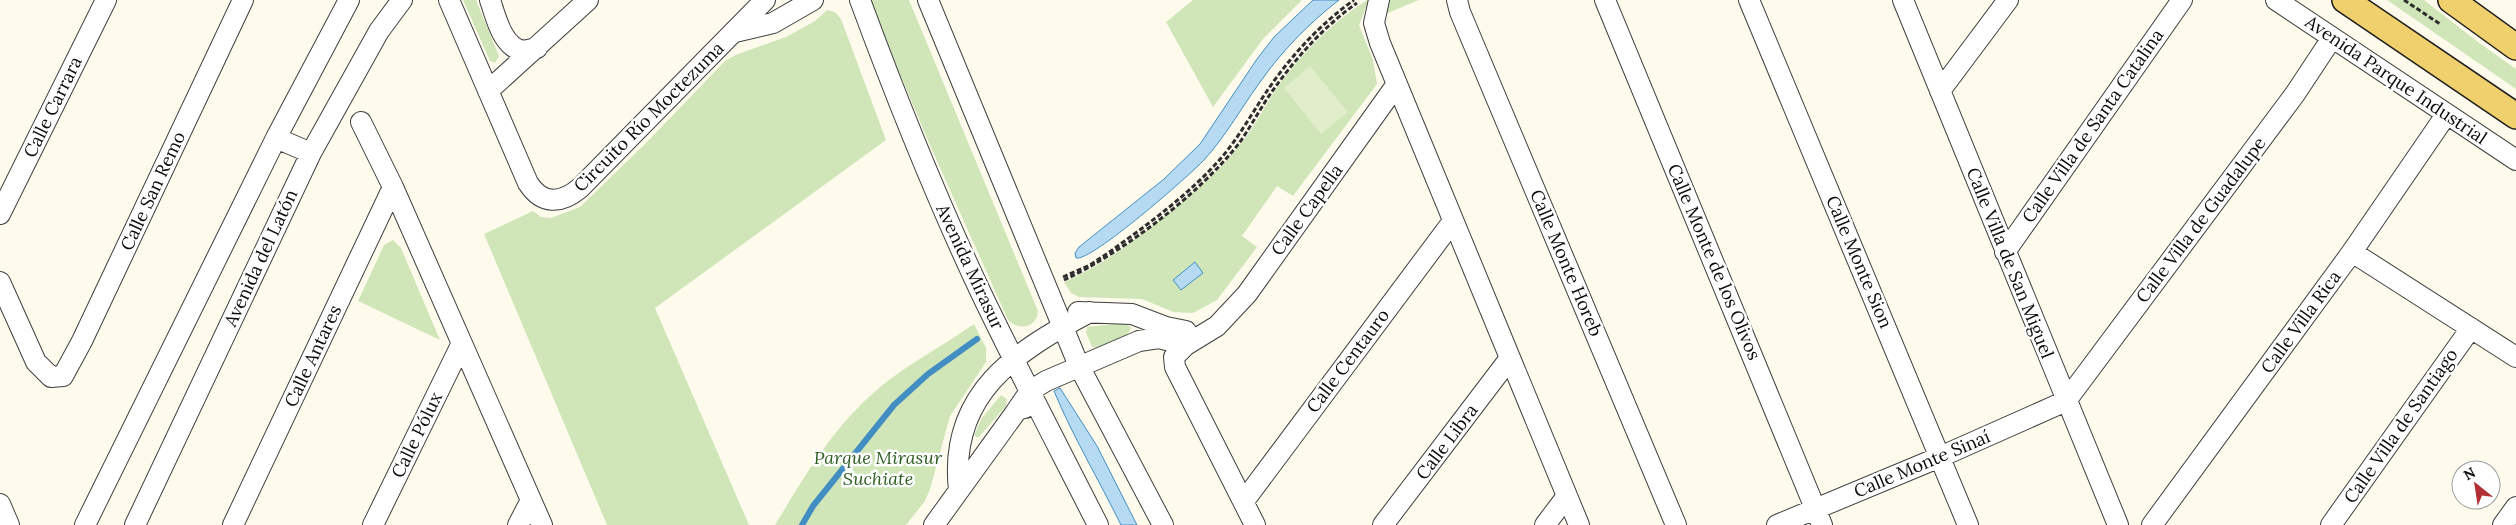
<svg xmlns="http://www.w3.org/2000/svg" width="2516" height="525" viewBox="0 0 2516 525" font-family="Lora,serif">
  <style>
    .green { fill: #d0e6b9 }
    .pitch { fill: #e1edcb }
    .water { fill: #b6daf1; stroke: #428ec3 }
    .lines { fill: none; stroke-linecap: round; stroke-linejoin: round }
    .stream { stroke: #428ec3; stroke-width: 6 }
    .minor-casing { stroke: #3f3f3f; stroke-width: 22 }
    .major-casing { stroke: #1d1d1d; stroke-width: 28 }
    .path { stroke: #2e2e2e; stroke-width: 3; stroke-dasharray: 5 2.5; stroke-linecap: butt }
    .minor { stroke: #fff; stroke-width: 20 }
    .major { stroke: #efd06c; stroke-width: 25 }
    .labels { text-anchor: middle; stroke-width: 5; stroke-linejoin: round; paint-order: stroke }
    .street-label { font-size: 18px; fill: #0c0c0c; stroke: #fff }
    .park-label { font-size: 18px; font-style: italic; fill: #2e5f22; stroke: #fff }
  </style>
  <rect width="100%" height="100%" fill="#fefbed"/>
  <path class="green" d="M463,0H476L499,56L495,63L490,61Z
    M869,0H909L1038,311C1037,328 1019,331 1008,320L929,143Z
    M1193,0H1302L1263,39L1213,107L1166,22Z
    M1367,0H1369L1359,25L1373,60L1377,84L1293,196L1277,186L1242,236L1257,247L1217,300L1193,313L1173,312L1142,299L1079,297L1071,293L1064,282C1101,266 1128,245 1160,220C1190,196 1219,173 1242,142C1255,126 1264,107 1275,91C1299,56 1331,23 1367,0Z
    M1388,0H1419L1383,15Z
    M2387,0H2424L2478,42L2516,69V89Z
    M827,10L835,12L841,19L886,140L655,308L749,525H607L484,234L533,211L541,217L551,218L580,207L646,143L726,60L738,54L786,37L815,21Z
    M393,240L401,248L440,340L358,301L384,245Z
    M1124,323L1131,327C1131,337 1102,350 1092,347L1086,333L1087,327Z
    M974,324L986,348V362L950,416L930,489L925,501L906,525H775C803,479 830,432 870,396C901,367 940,348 974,324Z
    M1001,395L1007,399L1006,406L978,438L974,435L982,418Z"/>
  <path class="pitch" d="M1310,66L1348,112L1321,134L1284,88Z"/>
  <path class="water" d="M1313,0H1339C1308,24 1280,53 1258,85C1240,110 1225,137 1204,160C1190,175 1091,262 1076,258L1075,253L1079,247L1164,179L1200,144L1257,59L1274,37Z
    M1195,262L1203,273L1181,290L1173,280Z
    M1060,388L1097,446L1137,525H1121C1099,480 1073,437 1054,391Z"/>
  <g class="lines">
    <path class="stream" d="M802,525L813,506L894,405L928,374L977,339"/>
    <defs>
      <path id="minor" d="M449,0L528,183C542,205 561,204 580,188L765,0
        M490,0C496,17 502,47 523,51L537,48
        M860,0C897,100 936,198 982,295C1019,372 1059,448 1098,525
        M928,0L1079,366L1163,525
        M1379,0L1374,23L1380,43L1579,525
        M1457,0L1460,12L1676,525
        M1605,0L1822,525
        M1749,0L1968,525
        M1903,0L2118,525
        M2276,0L2516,160
        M735,32L773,23L813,0
        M488,91L588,0
        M1940,91L2008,0
        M361,122L393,187L542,525
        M276,138L311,153
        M0,214L106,0
        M2005,252L2182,0
        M2352,252L2516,357
        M0,282L36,362L51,377L63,376L82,341L243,0
        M1078,312L1132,314L1166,327L1186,331
        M1015,413L1030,391L1046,381L1139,341L1159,338L1186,345
        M959,490C948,394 1016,351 1090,312
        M1244,501L1453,221
        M0,504L9,525
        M85,525L276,138L349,0
        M135,525L311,153L379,31L402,0
        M233,525L393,187
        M373,525L461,345
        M518,525L531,500
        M934,525L1015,413L1019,409L1025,408
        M1255,525L1175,367L1174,357L1186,345L1217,326L1247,294L1397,84
        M1383,525L1510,358
        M1545,525L1567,496
        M1777,525L1940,457L2066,401L2295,94L2332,38
        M2152,525L2352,252L2446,115
        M2331,525L2471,328
        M2503,525L2516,507"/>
      <path id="major" d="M2345,0L2516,116
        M2451,0L2516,47"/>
    </defs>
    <use href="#minor" class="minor-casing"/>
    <use href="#major" class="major-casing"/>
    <path class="path" d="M2404,0L2440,24
      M1063,277L1090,265L1108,253C1147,225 1190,194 1222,157C1239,137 1252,113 1267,91C1290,57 1320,24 1354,0
      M1064,280C1122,253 1201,193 1240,142C1251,126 1260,109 1271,93C1294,60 1324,26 1357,3"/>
    <use href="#minor" class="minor"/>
    <use href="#major" class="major"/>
  </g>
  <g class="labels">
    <g class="street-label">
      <text transform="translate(2396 80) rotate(34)" y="6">Avenida Parque Industrial</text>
      <text transform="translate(53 107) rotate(-64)" y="6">Calle Carrara</text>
      <text transform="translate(649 117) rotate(-45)" y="6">Circuito Río Moctezuma</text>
      <text transform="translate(2093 126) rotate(-55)" y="6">Calle Villa de Santa Catalina</text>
      <text transform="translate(153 191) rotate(-65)" y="6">Calle San Remo</text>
      <text transform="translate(1307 210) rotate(-54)" y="6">Calle Capella</text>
      <text transform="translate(2201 220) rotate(-53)" y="6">Calle Villa de Guadalupe</text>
      <text transform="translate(261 258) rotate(-65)" y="6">Avenida del Latón</text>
      <text transform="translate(1714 262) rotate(67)" y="6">Calle Monte de los Olivos</text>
      <text transform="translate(1859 262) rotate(67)" y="6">Calle Monte Sion</text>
      <text transform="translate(1566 263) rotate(67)" y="6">Calle Monte Horeb</text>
      <text transform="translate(2010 263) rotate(68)" y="6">Calle Villa de San Miguel</text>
      <text transform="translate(970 267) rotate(65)" y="6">Avenida Mirasur</text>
      <text transform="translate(2301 322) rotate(-54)" y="6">Calle Villa Rica</text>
      <text transform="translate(313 356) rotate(-65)" y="6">Calle Antares</text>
      <text transform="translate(1348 361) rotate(-53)" y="6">Calle Centauro</text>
      <text transform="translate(2401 426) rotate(-55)" y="6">Calle Villa de Santiago</text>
      <text transform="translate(417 435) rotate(-64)" y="6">Calle Pólux</text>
      <text transform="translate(1447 442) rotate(-53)" y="6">Calle Libra</text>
      <text transform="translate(1922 464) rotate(-23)" y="6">Calle Monte Sinaí</text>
    </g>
    <g class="park-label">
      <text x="878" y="464">Parque Mirasur<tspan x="878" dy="21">Suchiate</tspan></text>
    </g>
  </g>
  <g transform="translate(2476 485) rotate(330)"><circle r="24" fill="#ffffff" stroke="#9e9e9e"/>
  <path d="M0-4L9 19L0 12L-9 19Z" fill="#b22f34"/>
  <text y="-8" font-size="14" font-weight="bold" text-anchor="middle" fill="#0c0c0c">N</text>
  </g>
</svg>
